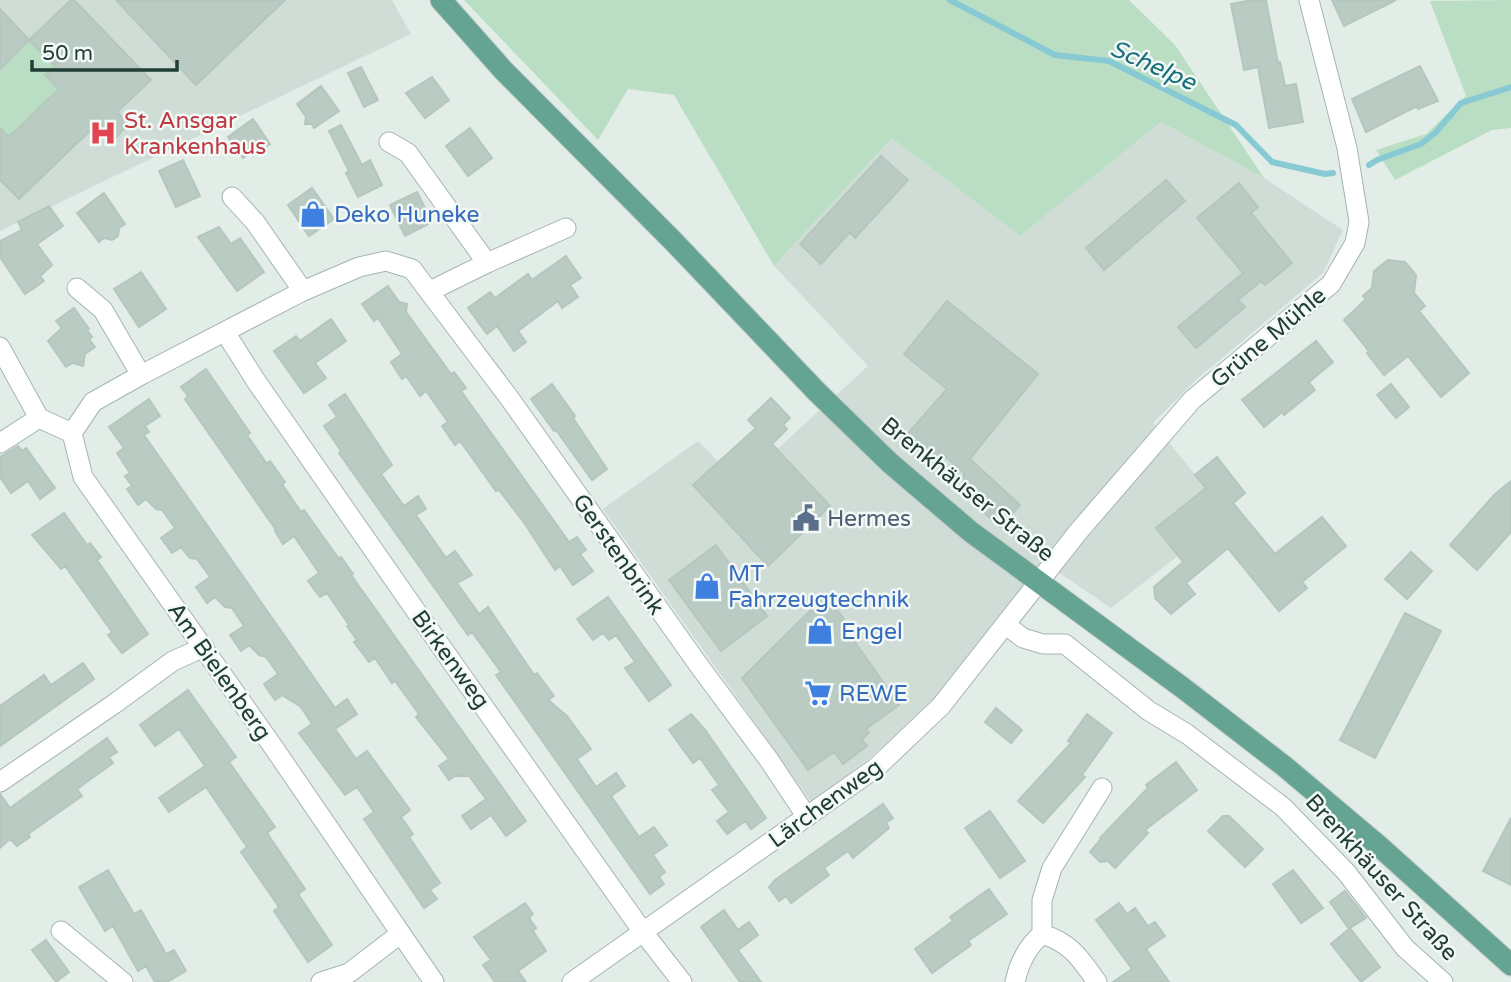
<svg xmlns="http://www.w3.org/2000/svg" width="1511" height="982" viewBox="0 0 1511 982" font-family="'Varela Round',sans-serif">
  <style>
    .built { fill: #d0ddd7 }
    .green { fill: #badec3 }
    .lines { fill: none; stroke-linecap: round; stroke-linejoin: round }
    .stream { stroke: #88cad3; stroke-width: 6 }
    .building { fill: #bacbc3; stroke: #b4c7be; stroke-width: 2 }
    .street-casing { stroke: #a4b5af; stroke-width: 21 }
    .primary-casing { stroke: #c1c9c7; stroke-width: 23 }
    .street { stroke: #fff; stroke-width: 19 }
    .primary { stroke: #65a492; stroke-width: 21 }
    .labels { text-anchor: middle; stroke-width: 5; stroke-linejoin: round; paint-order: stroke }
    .health-label { font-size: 23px; fill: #be3a42; stroke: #f3f9f6; text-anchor: start }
    .shop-label { font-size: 23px; fill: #366cbe; stroke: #f3f9f6; text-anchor: start }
    .street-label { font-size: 23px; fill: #213e36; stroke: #f3f9f6 }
    .service-label { font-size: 23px; fill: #4e5e75; stroke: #f3f9f6; text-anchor: start }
    .water-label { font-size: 24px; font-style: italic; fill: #196f7c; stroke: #f3f9f6 }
  </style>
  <rect width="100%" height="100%" fill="#e2ede8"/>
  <path class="built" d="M0,0H392L411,34L0,231Z
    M1161,122L1264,178L1343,230L1323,273L1196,380L1153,423L1229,516L1111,608L1046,564L938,697L870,758L811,802L603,509L698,441L740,483L868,366L774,266L892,138L1020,236Z"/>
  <path class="green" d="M464,0H1129L1175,45L1264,178L1161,122L1020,236L892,138L774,266L674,95L628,89L598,140Z
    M1511,0V128L1492,130L1395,180L1376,150L1426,134L1466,96L1430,1Z
    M29,40L55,67L46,75L59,89L9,137L0,128V69Z"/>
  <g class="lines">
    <path class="stream" d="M950,0L1055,55L1109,61L1236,125L1272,162L1325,174L1333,173
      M1369,165L1377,160L1421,144L1436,132L1461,103L1511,87"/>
  </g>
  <path class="building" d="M71,0H74L151,80L117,112L128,124L114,140L98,123L19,199L0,180V128L9,137L59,89L45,75L55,66L29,40Z
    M116,0H285L196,85Z
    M1252,0H1266L1278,63L1280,62L1285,86L1296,84L1303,122L1269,128L1258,67L1244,70L1231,4Z
    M1332,0H1396L1344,26Z
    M0,9L29,40L0,69Z
    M1420,66L1438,101L1418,109L1417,106L1366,132L1352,99Z
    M361,67L378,100L364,107L348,73Z
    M432,77L449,100L425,118L406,93Z
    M321,86L339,111L314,128L312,124H305L306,117L297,104Z
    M253,119L270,144L253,156L251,153L243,158L228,137Z
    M341,125L362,165L370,160L382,185L358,197L346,173L349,171L329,131Z
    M470,128L492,158L468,176L446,146Z
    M881,156L908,180L855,238L850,232L821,264L800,244Z
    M183,160L200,196L176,207L159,171Z
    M1166,180L1185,201L1104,270L1086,248Z
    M1239,183L1258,207L1251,213L1292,263L1265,285L1261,281L1238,300L1245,307L1196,348L1178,327L1243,273L1197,218Z
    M312,188L334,219L309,236L288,205Z
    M417,192L432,222L405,236L390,205Z
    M104,193L125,224L119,228L118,236L112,240L104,238L99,242L77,213Z
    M49,206L63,226L37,244L52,265L40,276L44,281L25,294L0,257V241L22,230L18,222Z
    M219,227L231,244L240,238L264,272L237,291L198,237Z
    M566,256L581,278L570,285L578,297L562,308L558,301L518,331L526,342L514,351L497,326L487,334L468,308L490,292L495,298L528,274L532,280Z
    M1388,260L1405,262L1416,275L1414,293L1425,306L1419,311L1469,373L1441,397L1408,356L1384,375L1367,353L1369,351L1344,320L1366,299L1363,296L1372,288L1374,271Z
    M141,272L166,309L139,327L114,289Z
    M388,286L399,302L407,304L406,312L451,374L454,372L466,388L461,391L569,542L577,537L586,550L580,554L593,571L573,585L560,566L555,570L525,524L499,490L496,491L460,441L455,445L442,426L448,422L426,391L420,396L406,376L402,379L391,362L402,354L378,318L374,321L362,304Z
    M947,301L1038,374L970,459L1020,505L1000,527L958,489L965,481L962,478L965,474L940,452L932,462L904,438L947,389L904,354Z
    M74,308L89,329L87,330L92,337L89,339L95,347L85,354L83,366L73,363L66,367L48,341L62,328L56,321Z
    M331,319L346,341L315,363L326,378L304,393L274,351L296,336L300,341Z
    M1316,341L1333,362L1309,382L1315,390L1284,415L1282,412L1264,427L1242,400Z
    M206,369L250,433L247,435L267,464L270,461L285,482L282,484L301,512L304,510L339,559L341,557L353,574L351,575L526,821L506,836L491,815L471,829L462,816L486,799L469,776H455L449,780L439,766L449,759L416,717L419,714L395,681L392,683L375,658L369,662L354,642L357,640L347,626L349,625L327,593L320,597L308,581L319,573L294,536L283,544L275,531L276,530L185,399L188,396L181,387Z
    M552,384L575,416L573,418L607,469L592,480L556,430L554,431L531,399Z
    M1391,384L1409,407L1396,418L1377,395Z
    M345,394L392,465L381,474L404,506L418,496L426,509L416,515L446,558L455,551L472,575L457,583L479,614L488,607L534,675L537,673L554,696L548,700L567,716L591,749L577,759L596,787L616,773L625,786L611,796L639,837L654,827L667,845L653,855L665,872L659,877L664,884L650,894L496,675L501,672L472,632L468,635L339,453L341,451L324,426L337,417L329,405Z
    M771,398L790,418L783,425L787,429L772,444L830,506L768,566L693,485L756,428L748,420Z
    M149,399L160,416L145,426L149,432L144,435L335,708L347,699L357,714L335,729L356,759L367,751L410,810L401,817L413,834L409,837L440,883L430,890L437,899L424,908L364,819L374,812L357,787L345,795L299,733L312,724L301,707L282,695L275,700L264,684L278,674L266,657L259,655L249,645L241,651L230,635L244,626L232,608L225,607L215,597L207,603L196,587L210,577L197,559L190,558L181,547L172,553L161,538L175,528L162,510L156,509L146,499L138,505L127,489L132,486L125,476L130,473L117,453L124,448L109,427Z
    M18,446L22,451L26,448L55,488L40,499L28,481L11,493L0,477V457Z
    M1217,457L1245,493L1233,503L1275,554L1322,517L1346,546L1302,582L1307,588L1279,611L1228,548L1186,583L1195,594L1171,614L1155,598L1154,587L1183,562L1156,528L1206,488L1195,475Z
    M1511,481V532L1477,570L1450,545L1494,495Z
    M64,513L87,545L90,543L101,557L97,560L148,634L122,653L108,635L112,632L65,566L61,569L32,535Z
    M716,545L767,616L721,651L669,580Z
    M1411,552L1432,571L1407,599L1385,579Z
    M608,597L671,685L649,701L625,668L635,662L616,635L609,640L603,633L593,640L577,619Z
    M824,597L832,608L835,607L844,619L841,621L857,645L899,705L866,729L869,733L862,739L867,746L843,764L834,752L808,770L742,678Z
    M1405,613L1441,631L1375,758L1340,740Z
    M83,663L94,679L0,746V706L44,675L51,685Z
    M188,690L236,757L229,762L275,827L267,833L305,889L298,894L332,945L308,962L274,911L279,907L241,852L247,847L206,787L169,812L159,798L205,766L179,729L155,746L140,725Z
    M996,708L1022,730L1011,743L985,722Z
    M691,714L706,731L766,818L751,829L745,821L727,834L717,821L729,812L712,790L719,785L700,758L693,763L669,730Z
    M1087,714L1112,733L1082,775L1085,777L1043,823L1018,801L1071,743L1068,741Z
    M107,738L117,752L109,757L113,763L77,789L82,796L28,834L30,837L17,846L10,839L0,848V794L10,808Z
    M1176,762L1197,790L1145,830L1148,833L1115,868L1108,861L1100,862L1090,852L1101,839L1100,838L1148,788L1146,785Z
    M883,804L893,818L886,823L889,828L853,858L848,851L824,868L829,875L791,903L786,896L779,901L769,887L775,880Z
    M990,811L1025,861L1000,878L965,828Z
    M1223,816H1229L1263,849L1245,867L1208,831Z
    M1511,818V885L1483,871Z
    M108,870L134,914L141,910L166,954L174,950L186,971L167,982H155L146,966L138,971L113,926L105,931L79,887Z
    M1293,870L1323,908L1301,923L1273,884Z
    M989,889L1007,914L968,941L971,945L932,973L915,949L953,921L950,917Z
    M1345,891L1366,918L1350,928L1380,967L1361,982L1331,944L1349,929L1330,902Z
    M525,903L533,914L529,918L536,928L533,931L546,951L518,971L526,982H495L483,965L491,960L474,937Z
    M1119,903L1127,914L1135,908L1148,926L1155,922L1165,936L1146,949L1169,982H1113L1132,969L1096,920Z
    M724,910L738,930L749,922L758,935L738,950L761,982H740L701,927Z
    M46,940L69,972L56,982L32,950Z"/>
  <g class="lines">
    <defs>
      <path id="street" d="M389,142L408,153L487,263
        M232,197L255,222L303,291
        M77,288L103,310L141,375
        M430,291L487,263L566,228
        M225,332L256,381L418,614L643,932L682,982
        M0,347L39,418
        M72,433L93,402L141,375L303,291L359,267L386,261L412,269L510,399L700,667L769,760L807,817
        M0,443L39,418L72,433L83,477L274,748L434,982
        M1006,625L1023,638L1043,644H1065L1149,711L1187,734L1283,807L1346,872L1405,948L1443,982
        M0,782L114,704L173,661L204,647
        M61,931L123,982
        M1042,934C1071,943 1080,958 1097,982
        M321,982L349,973L400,934
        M572,982L877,767L941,706L1078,532L1192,400L1331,284L1355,243L1359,222L1347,148L1309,0
        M1015,982C1019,963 1027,947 1042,934V900L1052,868L1102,788"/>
      <path id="primary" d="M441,0L503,70L674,242L817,392L890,463L971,532L1183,688L1284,766L1379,846L1511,965"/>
    </defs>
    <use href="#street" class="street-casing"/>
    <use href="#primary" class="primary-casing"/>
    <use href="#street" class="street"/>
    <use href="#primary" class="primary"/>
  </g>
  <defs>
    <symbol id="hospital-bare" viewBox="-9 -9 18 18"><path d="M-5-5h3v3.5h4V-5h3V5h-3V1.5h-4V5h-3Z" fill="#e0444e" stroke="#f3f9f6" stroke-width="2.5" paint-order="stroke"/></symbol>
    <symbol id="shop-bare" viewBox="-9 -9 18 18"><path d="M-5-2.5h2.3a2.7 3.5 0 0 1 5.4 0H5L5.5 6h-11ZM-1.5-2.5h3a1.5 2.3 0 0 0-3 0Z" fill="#3f7fe0" stroke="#f3f9f6" stroke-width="2.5" paint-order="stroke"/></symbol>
    <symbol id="civic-bare" viewBox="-9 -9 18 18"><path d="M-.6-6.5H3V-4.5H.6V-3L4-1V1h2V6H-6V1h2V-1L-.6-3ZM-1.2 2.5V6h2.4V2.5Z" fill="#5c6f8a" stroke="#f3f9f6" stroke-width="2.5" paint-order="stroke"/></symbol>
    <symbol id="supermarket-bare" viewBox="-9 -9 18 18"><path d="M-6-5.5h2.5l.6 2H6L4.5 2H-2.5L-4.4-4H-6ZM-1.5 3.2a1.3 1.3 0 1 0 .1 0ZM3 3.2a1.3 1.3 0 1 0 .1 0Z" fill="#3f7fe0" stroke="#f3f9f6" stroke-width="2.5" paint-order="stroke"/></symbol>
  </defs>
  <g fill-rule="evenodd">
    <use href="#hospital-bare" x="84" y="114" width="38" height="38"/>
    <use href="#shop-bare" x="294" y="195" width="38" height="38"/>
    <use href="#civic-bare" x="787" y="499" width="38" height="38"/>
    <use href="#shop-bare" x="688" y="567" width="38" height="38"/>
    <use href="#shop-bare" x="801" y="612" width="38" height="38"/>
    <use href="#supermarket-bare" x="799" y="674" width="38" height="38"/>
  </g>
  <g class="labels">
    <g class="health-label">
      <text x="124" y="128">St. Ansgar<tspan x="124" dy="26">Krankenhaus</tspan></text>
    </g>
    <g class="shop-label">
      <text x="334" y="222">Deko Huneke</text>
      <text x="728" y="581">MT<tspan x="728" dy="26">Fahrzeugtechnik</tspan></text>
      <text x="841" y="639">Engel</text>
      <text x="839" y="701">REWE</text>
    </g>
    <g class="street-label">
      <text transform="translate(1268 337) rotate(-40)" y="8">Grüne Mühle</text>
      <text transform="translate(968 489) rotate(39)" y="8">Brenkhäuser Straße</text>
      <text transform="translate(619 554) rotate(55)" y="8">Gerstenbrink</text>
      <text transform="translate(451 659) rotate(54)" y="8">Birkenweg</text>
      <text transform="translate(220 671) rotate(55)" y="8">Am Bielenberg</text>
      <text transform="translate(825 803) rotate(-36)" y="8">Lärchenweg</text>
      <text transform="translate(1382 877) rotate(48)" y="8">Brenkhäuser Straße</text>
    </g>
    <g class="service-label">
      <text x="827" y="526">Hermes</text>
    </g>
    <g class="water-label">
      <text transform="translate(1153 65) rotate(24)" y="8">Schelpe</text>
    </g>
  </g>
  <path d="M32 60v10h145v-10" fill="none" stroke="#213e36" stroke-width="3.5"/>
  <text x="42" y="60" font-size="21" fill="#213e36" stroke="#f3f9f6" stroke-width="5" paint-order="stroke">50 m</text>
</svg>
